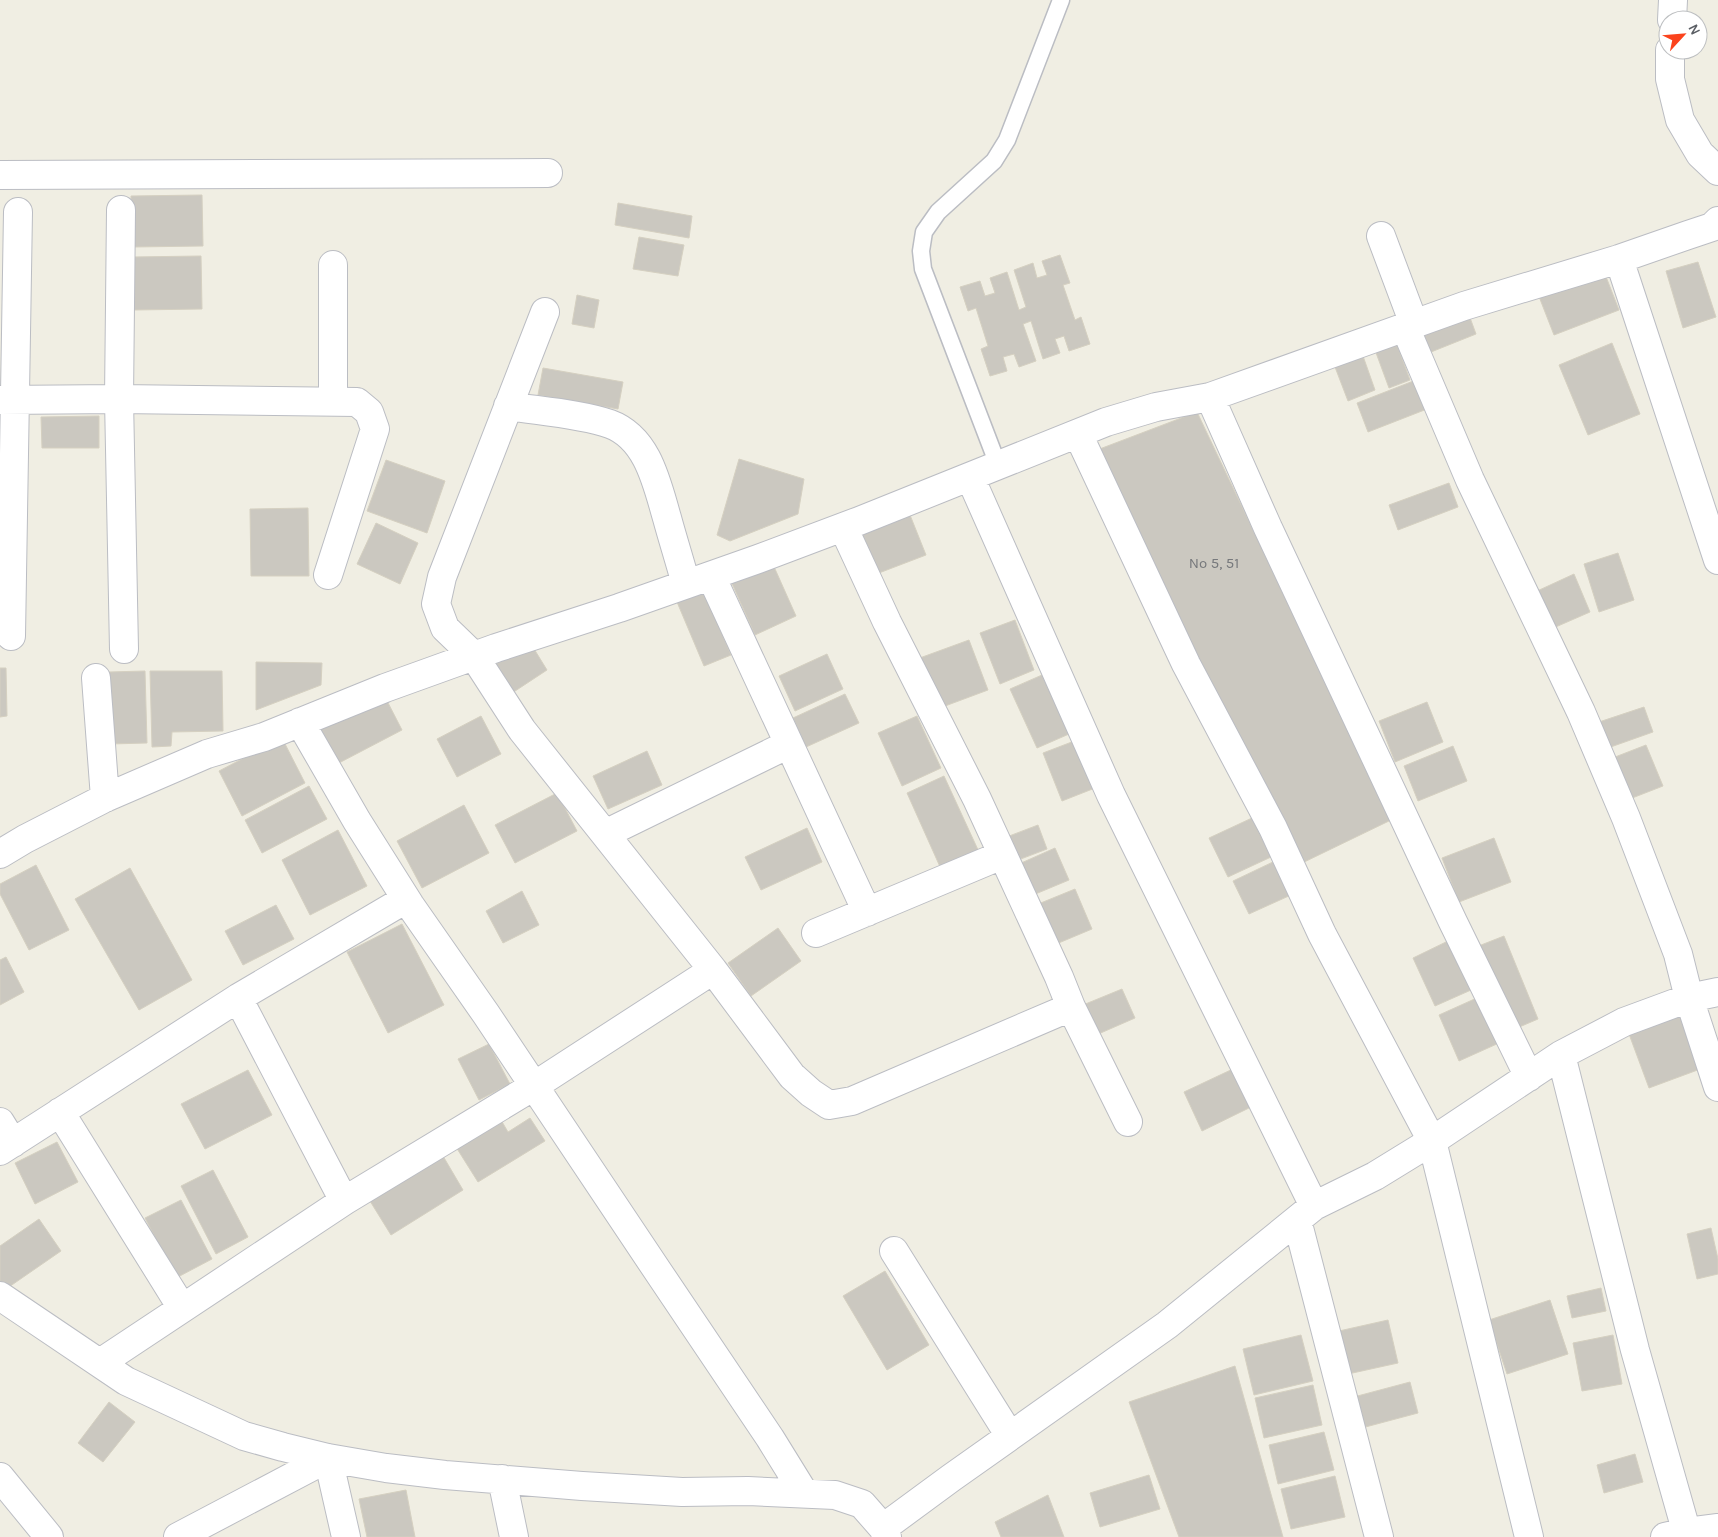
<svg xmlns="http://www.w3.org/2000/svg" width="1718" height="1537" viewBox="0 0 1718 1537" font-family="Karla,sans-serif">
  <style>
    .building { fill: #cbc8c0; stroke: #d5d0c1 }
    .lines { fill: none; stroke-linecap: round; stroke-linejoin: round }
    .lane-casing { stroke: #bbbdc3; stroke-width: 19 }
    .street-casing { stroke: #bbbdc3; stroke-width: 30 }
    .lane { stroke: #fff; stroke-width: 16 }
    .street { stroke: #fff; stroke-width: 28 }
    .labels { text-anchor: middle; stroke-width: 4; stroke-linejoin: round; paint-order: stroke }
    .number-label { font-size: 15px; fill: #77797c }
  </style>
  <rect width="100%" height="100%" fill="#f0eee3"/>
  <path class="building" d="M202,195L203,246L132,247L131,196Z
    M618,203L692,216L689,238L615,225Z
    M639,237L684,245L678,276L633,269Z
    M1060,255L1070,283L1063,285L1075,320L1081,317L1090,344L1069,351L1064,336L1055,339L1060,353L1043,359L1031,321L1023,324L1036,361L1019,367L1014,354L1003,357L1007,371L990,376L981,349L988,346L976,308L968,311L960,287L980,281L985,296L995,293L990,278L1007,272L1019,310L1026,307L1014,270L1033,263L1037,278L1047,275L1042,261Z
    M201,256L202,309L133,310L132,257Z
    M1698,262L1716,317L1683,328L1666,271Z
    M1603,269L1619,310L1554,335L1538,294Z
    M577,295L599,300L594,328L572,324Z
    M1469,315L1476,334L1426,354L1418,335Z
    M1396,342L1410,380L1389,388L1375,350Z
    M1612,343L1640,414L1588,435L1559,365Z
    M1363,356L1375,390L1348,401L1335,367Z
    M543,368L623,382L618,409L538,395Z
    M1416,380L1427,409L1368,432L1357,403Z
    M1197,412L1391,820L1298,865L1097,450Z
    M99,416V448H42L41,417Z
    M739,459L804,479L798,514L730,541L717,535Z
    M386,460L445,481L427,533L367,511Z
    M1449,483L1458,507L1398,530L1389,505Z
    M308,508L309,576H251L250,509Z
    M908,510L926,555L871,576L854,530Z
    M376,523L418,543L400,584L357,564Z
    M1618,553L1634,600L1599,612L1584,564Z
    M771,560L796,616L755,635L730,579Z
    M1574,574L1590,612L1551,629L1535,592Z
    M704,591L731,655L704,666L677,602Z
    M1015,620L1034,670L1000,684L980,633Z
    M969,640L988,690L937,709L917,659Z
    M531,644L547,670L506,697L484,661Z
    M827,654L843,689L795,711L779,676Z
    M256,662L322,663L321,685L256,710Z
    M0,668H6L7,716L0,717Z
    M145,671L147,743L110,744L109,672Z
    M150,671H222L223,731L172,732L171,746L152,747Z
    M1042,675L1069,734L1037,748L1010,689Z
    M845,694L859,723L806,747L793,718Z
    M384,695L402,730L337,764L319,729Z
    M1427,702L1443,742L1395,762L1379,721Z
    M1644,707L1653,732L1605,749L1596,723Z
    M481,716L501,754L457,777L437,739Z
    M917,716L941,768L902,786L878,733Z
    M282,738L305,783L242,816L219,771Z
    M1077,740L1095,788L1062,801L1043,753Z
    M1646,745L1663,786L1627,800L1610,759Z
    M1453,746L1467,781L1418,801L1404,766Z
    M647,751L662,785L608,809L593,776Z
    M944,776L979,852L941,869L907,793Z
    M309,786L327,819L262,853L245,820Z
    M557,793L577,831L515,863L495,825Z
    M464,805L489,853L422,888L397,841Z
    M1252,818L1271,857L1228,877L1209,838Z
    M1038,825L1047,849L1013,862L1004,838Z
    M807,828L822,862L761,890L745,857Z
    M338,830L367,886L310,915L282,860Z
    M1494,838L1511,882L1459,902L1442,858Z
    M1055,848L1069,880L1033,895L1019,864Z
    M1275,861L1291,895L1249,914L1233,881Z
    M36,865L69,930L29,950L0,894V884Z
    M130,868L192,980L139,1010L75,899Z
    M1075,889L1092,929L1049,947L1031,907Z
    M522,891L539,925L503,943L486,911Z
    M276,905L294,939L243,965L225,931Z
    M402,924L444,1005L388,1033L347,952Z
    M778,928L801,961L751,996L728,963Z
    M1504,936L1538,1019L1510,1031L1476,947Z
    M1448,941L1471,990L1435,1006L1413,958Z
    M6,957L24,992L0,1005V960Z
    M1122,989L1135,1018L1096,1035L1083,1005Z
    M1479,997L1499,1043L1459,1061L1439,1015Z
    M1684,1015L1703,1068L1649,1088L1629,1034Z
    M489,1044L510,1084L479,1100L458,1059Z
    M1235,1068L1253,1106L1202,1131L1184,1092Z
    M248,1070L272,1115L205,1149L181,1104Z
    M530,1118L545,1141L478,1182L456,1147L501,1120L508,1132Z
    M57,1142L78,1182L35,1204L15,1163Z
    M443,1156L463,1190L391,1235L370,1201Z
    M213,1170L248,1237L216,1254L181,1186Z
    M181,1200L212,1259L176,1278L145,1218Z
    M39,1219L61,1251L6,1289L0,1281V1246Z
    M1711,1228L1718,1259V1274L1697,1279L1687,1234Z
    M885,1271L929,1345L887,1370L843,1296Z
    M1601,1288L1606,1311L1572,1318L1567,1296Z
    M1550,1300L1568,1354L1507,1374L1489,1320Z
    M1388,1320L1398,1363L1348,1374L1339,1331Z
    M1301,1335L1313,1381L1254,1395L1243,1349Z
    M1613,1335L1622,1384L1582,1391L1573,1343Z
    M1235,1366L1283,1537H1179L1129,1402Z
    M1410,1382L1418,1413L1358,1429L1350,1398Z
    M1313,1385L1322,1425L1264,1438L1255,1398Z
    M109,1402L135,1422L103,1462L78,1443Z
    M1324,1432L1334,1470L1278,1484L1269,1445Z
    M1635,1454L1643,1482L1604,1493L1597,1465Z
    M1149,1475L1160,1509L1100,1527L1090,1493Z
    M1335,1476L1345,1517L1291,1529L1281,1489Z
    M406,1490L415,1537H367L359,1499Z
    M1048,1495L1064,1537H1001L995,1522Z"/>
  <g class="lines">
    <defs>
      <path id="lane" d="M998,465L923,269L921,251L924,232L938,212L994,161L1007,140L1061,0"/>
      <path id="street" d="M1672,20L1673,0
        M1670,50V79L1680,120L1700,154L1718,171
        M0,175L548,173
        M121,210L119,399L124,649
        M1381,236L1414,324
        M1619,259L1718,560
        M545,312L442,577L436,604L445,628L474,656L522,730L713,970L792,1076L811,1093L829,1105L852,1101L1071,1007
        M1405,327L1470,480L1581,712L1626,818L1678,954L1689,998L1718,1087
        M1210,397L1268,528L1453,922L1529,1077
        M0,400L119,399L357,402L369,412L375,429L328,575
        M333,401V265
        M508,406C539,411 581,414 610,424C648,438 657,484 667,518C673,540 680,562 686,584
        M1078,434L1186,664L1273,828L1322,934L1432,1141L1529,1537
        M970,477L1111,795L1314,1206
        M843,527L887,622L977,799L1059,977L1071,1007L1128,1122
        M711,576L867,912
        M11,636L18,212
        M96,678L105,798
        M300,722L357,821L410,905L486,1014L659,1273L770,1438L804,1493
        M605,834L789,744
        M0,854L25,839L105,798L207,754L264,737L385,688L496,648L619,608L758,559L859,521L1106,422L1156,407L1210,397L1464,306L1619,259L1688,235L1712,227L1718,221
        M816,933L1002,855
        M238,998L344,1201
        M1561,1055L1635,1350L1688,1537
        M60,1112L182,1308
        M0,1122L13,1143
        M0,1151L238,998L406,899
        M1297,1220L1379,1537
        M894,1251L1010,1436
        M0,1296L126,1381L244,1436L283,1447L328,1458L386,1468L445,1475L582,1486L682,1492L748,1491L835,1495L862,1504L883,1528L887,1537
        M100,1363L344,1201L534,1086L713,970
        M0,1477L49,1537
        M502,1479L514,1537
        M883,1528L951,1478L1167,1325L1314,1206L1375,1176L1432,1141L1561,1055L1624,1022L1689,998L1718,992
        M178,1537L328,1458L346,1537
        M1665,1537L1687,1532L1718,1528"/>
    </defs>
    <use href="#lane" class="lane-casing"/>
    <use href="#street" class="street-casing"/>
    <use href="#lane" class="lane"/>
    <use href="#street" class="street"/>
  </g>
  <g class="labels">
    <g class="number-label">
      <text x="1214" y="568">No 5, 51</text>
    </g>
  </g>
  <g transform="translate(1683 35) rotate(64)"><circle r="24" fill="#ffffff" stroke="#bdbfc1"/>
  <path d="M0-4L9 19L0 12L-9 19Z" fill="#fb431d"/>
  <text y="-8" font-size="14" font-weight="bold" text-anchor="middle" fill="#5b5f65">N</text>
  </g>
</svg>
